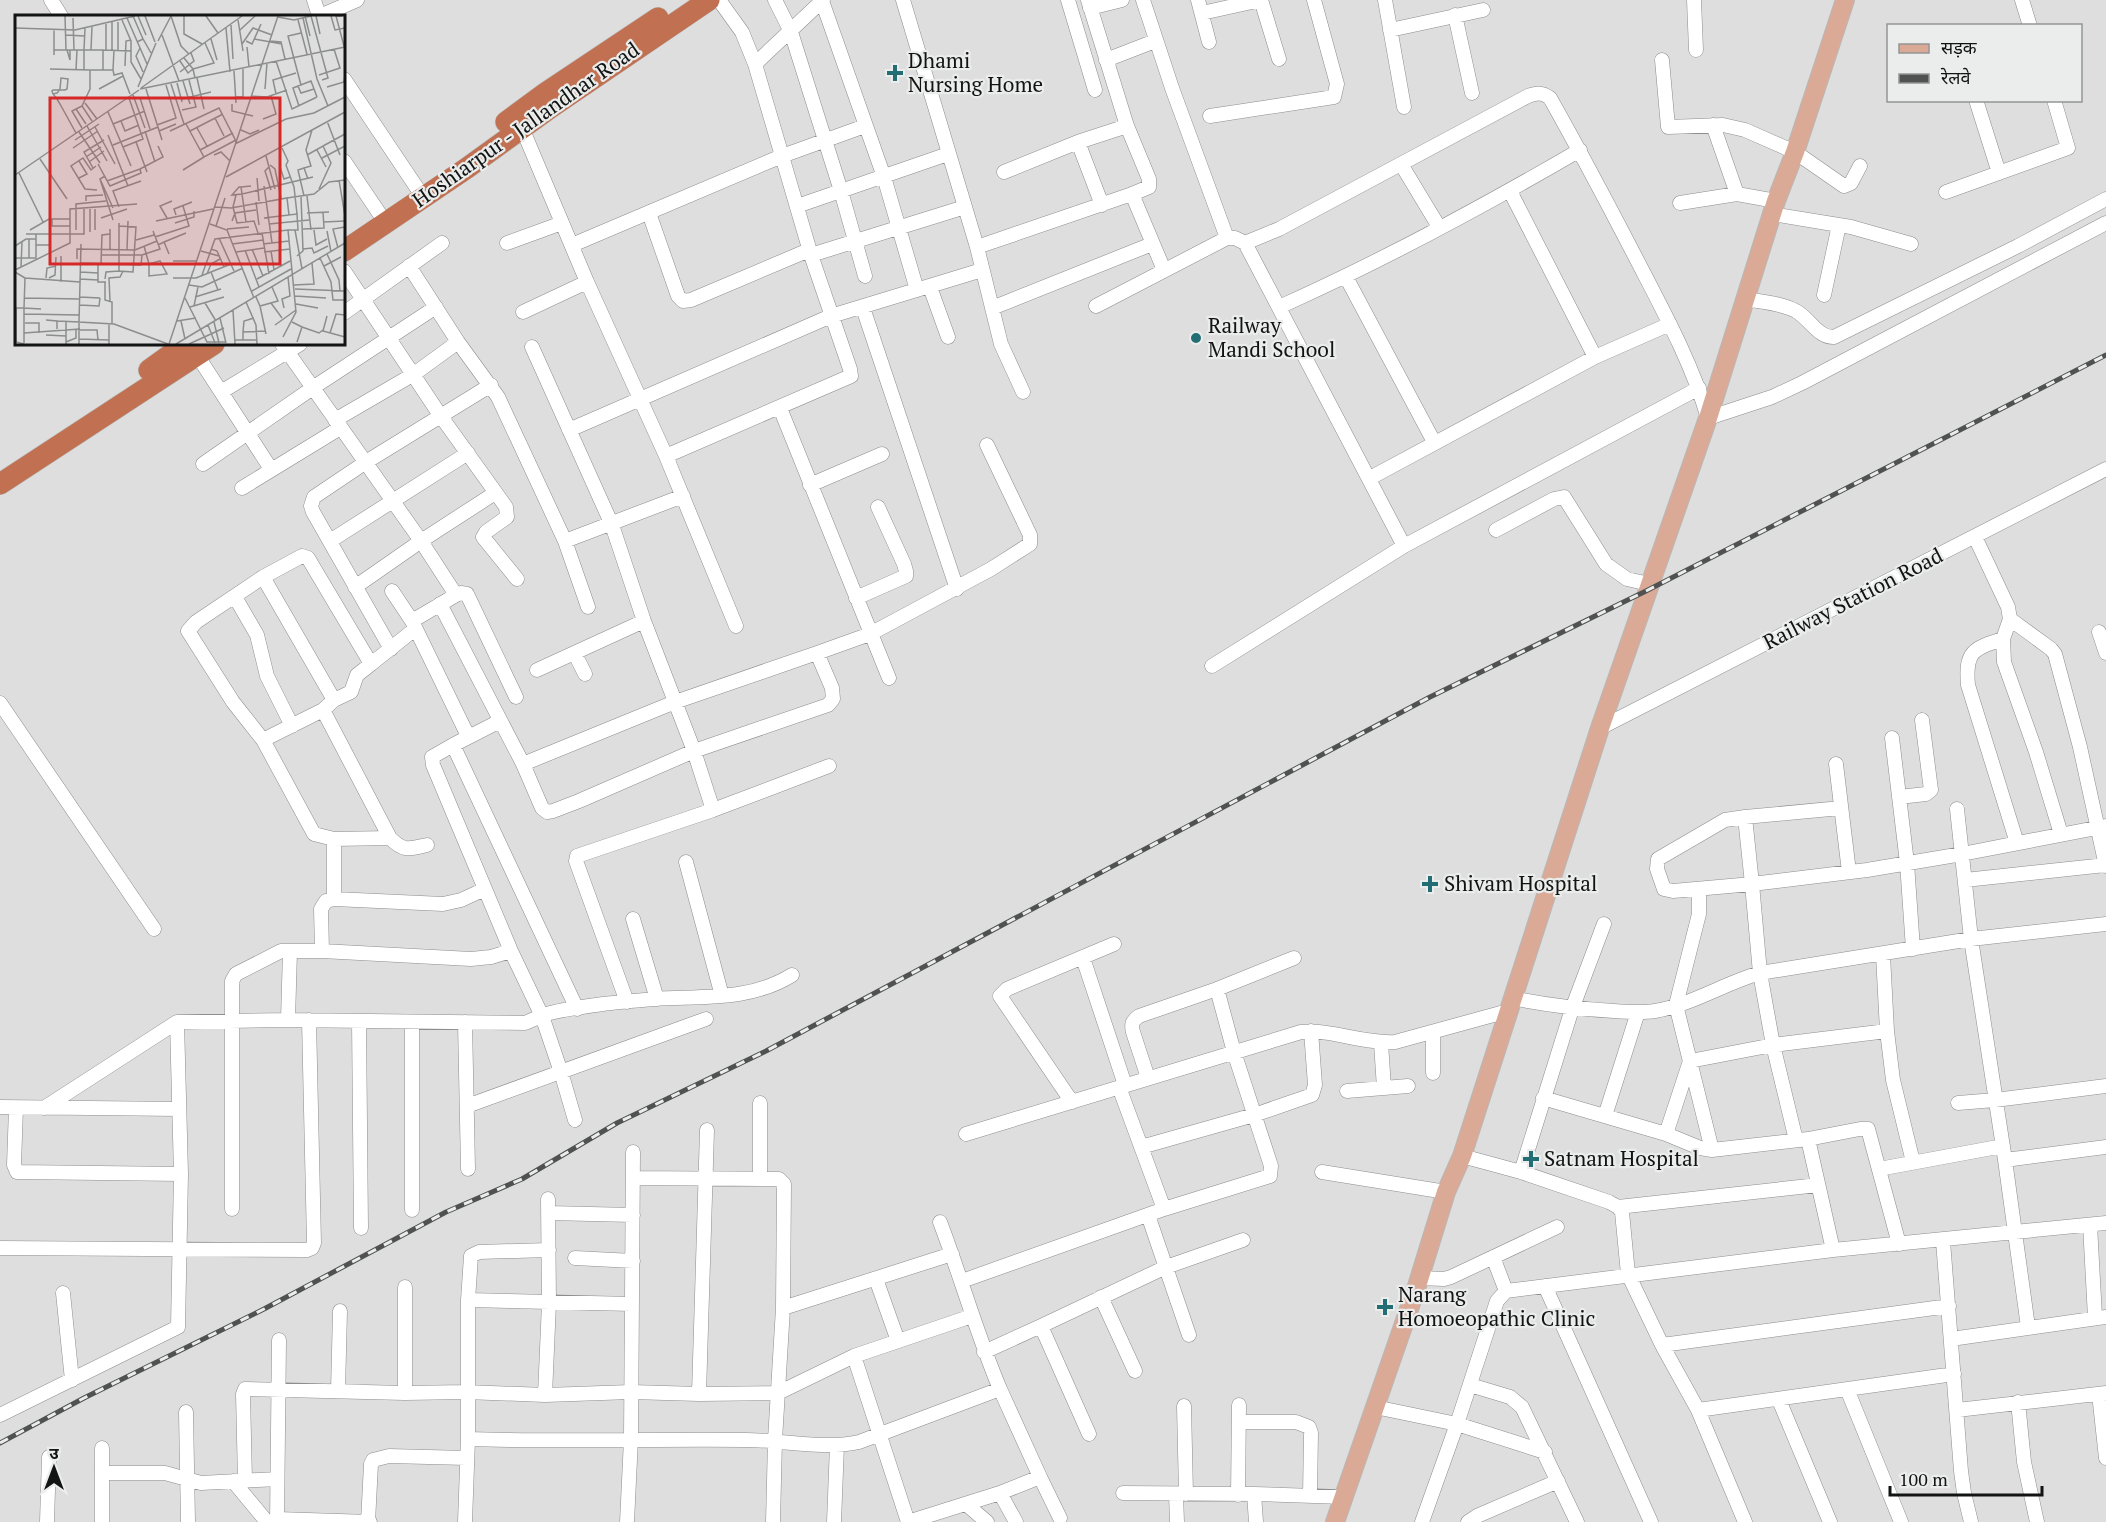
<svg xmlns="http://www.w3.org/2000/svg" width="2106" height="1522" viewBox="0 0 2106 1522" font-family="'PT Serif','Noto Sans Devanagari',serif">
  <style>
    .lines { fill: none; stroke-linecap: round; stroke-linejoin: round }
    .minor-casing { stroke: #8c8d8e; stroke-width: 15 }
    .major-casing { stroke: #b8b8b8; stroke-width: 20 }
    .highway-casing { stroke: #b8b8b8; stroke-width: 22 }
    .minor { stroke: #fff; stroke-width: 14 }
    .major { stroke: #daaa97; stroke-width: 18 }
    .highway { stroke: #c17151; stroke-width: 21 }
    .rail-casing { stroke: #505151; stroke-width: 5 }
    .rail { stroke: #ebecec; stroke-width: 3; stroke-dasharray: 9; stroke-linecap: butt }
    .poi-dot { fill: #236e74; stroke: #ebecec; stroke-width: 2 }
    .labels { text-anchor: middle; stroke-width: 4.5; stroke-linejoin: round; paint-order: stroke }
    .poi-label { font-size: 21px; fill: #121313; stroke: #ebecec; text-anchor: start }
    .street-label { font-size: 21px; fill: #121313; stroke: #ebecec }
    .inset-road { fill: none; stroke: #8c8d8d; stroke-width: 1.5 }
    .view { fill: #d62828; fill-opacity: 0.15; stroke: #d62828; stroke-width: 3 }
    .inset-edge { fill: none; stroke: #121313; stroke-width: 3 }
  </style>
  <rect width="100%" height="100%" fill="#dededf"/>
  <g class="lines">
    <defs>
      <path id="minor" d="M51,0L61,16
        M314,0L319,16
        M775,0L791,32L841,191L865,276
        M903,0L977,247L1001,344L1023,392
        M1068,0L1095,90
        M1143,0L1172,88L1227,238
        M1198,0L1209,42
        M1261,0L1279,59
        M1385,0L1404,107
        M1694,0L1696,50
        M2022,0L2030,26
        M822,1L884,177L917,290
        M1090,8L1122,0
        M1202,13L1261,0
        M1455,15L1472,93
        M320,16L357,0
        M1390,30L1483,10
        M1106,60L1155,41
        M1662,60L1668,127L1723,125L1745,130L1795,152L1844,186L1851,183L1860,166
        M755,64L823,0
        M344,79L423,197
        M1976,100L1999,173
        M1210,116L1334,97L1337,84L1314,0
        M1713,125L1737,194
        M522,128L587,282L666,456L736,626
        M1078,142L1102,205
        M344,161L379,213
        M1401,164L1439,227
        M1004,172L1078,142L1127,126
        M1510,191L1595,357
        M1946,192L2068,148L2054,100
        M1132,194L1164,270
        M1680,203L1737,194L1776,201
        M797,206L948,154
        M649,213L678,296L683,301L691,300L809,250
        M1772,214L1851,227L1911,244
        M507,243L562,223
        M1245,243L1404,546L1699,388
        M572,245L782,156L865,126
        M977,247L1132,194L1149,187V179L1127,126L1088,0
        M811,255L965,207
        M409,266L458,342L498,397L565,541L588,607
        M344,271L440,415L506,507L507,517L486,532L483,537L517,579
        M1346,277L1434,442
        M930,287L948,337
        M1824,295L1839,225
        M1745,299C1761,302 1782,303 1796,311C1809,318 1818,338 1834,337L2018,246L2106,199
        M1096,306L1227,238H1235L1245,243L1279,229L1528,96C1537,93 1542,92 1550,98C1581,153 1610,208 1639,264C1665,314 1692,364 1708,418L1772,397L1802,383L2106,223
        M1279,307C1382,261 1482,207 1580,150
        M863,308L957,589
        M992,308L1152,244
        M523,312L587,282
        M344,313L442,243
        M282,344L421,541L456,595
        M532,347L612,525L644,621L694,751L713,810
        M197,355L271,469
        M221,392L300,344
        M780,408L889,678
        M335,420L414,374L458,342
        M569,430L831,316L982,270
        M666,456L851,376L850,369L811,255L755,64L742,32L719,0
        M203,464L314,387L436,307
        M1370,478L1595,357L1670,324
        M810,485L882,454
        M242,488L340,428
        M1496,530L1554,499L1564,497L1606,564L1627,579L1649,584
        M1975,537L2008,607L2010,619L2003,639L2004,662L2036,752L2061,834
        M330,541L468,453
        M565,541L683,496
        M355,587L421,541L495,493
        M392,591L412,621L468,736
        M235,597L257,635L267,676L292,726
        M856,598L906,576V571L904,564L878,507
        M440,604L523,764L542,808L547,812L553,811L579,801L694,751L828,705L833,699L832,688L817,653L675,702L523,764
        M2010,619L2051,649L2055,654L2080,747L2106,866
        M412,621L456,595L461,593L467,594L516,697
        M415,629L371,664L308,558L302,556L263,577L196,622L188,631L233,702L263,740L314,834L334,839L390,838C404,852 409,849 427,845
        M2099,632L2106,653
        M2003,639C1973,648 1965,652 1968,685L2017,843
        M391,649L313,512L311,506L314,497L366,462L491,385
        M817,653L870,634L991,569L1030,544V535L987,445
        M575,654L585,674
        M1212,666L1404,546
        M537,670L644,621
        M334,700L351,692L357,675L371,664
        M0,703L154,929
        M323,710L390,838
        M500,721L453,745L577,1009
        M1600,728L2106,469
        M1892,738L1907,863L1913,949
        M263,740L323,710L334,700L263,577
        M453,745L432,757L433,765L511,951L542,1016L561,1072L575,1120
        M1836,764L1849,872
        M1899,797L1926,794L1931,790L1922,720
        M1957,809L1971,939L2005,1160L2028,1327
        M1745,817L1752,884L1673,891L1664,889L1657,869L1658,859L1725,820L1745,817L1841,808
        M334,839V899
        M686,862L722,996
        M1965,880L2106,865
        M1699,889V914L1676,1005L1712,1150L1808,1139L1860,1129H1868L1899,1244
        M633,919L657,999
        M322,951L321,909L326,901L334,899L443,904L461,900L485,889
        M1883,955L1887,1031L1893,1080L1913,1162
        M1083,958L1125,1085
        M1512,998C1546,1005 1579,1009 1614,1011C1627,1012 1642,1013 1655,1011C1691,1005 1725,983 1760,973L1971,939L2106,924
        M627,1002L576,861L577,856L713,810L829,766
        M288,1020L290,951
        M359,1021L361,1228
        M465,1022L468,1169
        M412,1023V1210
        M1381,1043L1384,1088
        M1433,1073V1032
        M1148,1078L1133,1032C1131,1024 1132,1021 1139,1016L1217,989L1294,958
        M1119,1087L1164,1209
        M1347,1091L1408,1086
        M1543,1098L1666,1134L1700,1148L1712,1150
        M1072,1102L1000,996L1007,989L1114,944
        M1958,1103L1995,1100L2106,1086
        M467,1106L706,1019
        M0,1107L179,1109
        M16,1108L14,1165L17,1172L181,1174
        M44,1108L177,1022
        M1605,1116L1638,1012
        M966,1134L1301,1032C1332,1029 1363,1044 1395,1042L1508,1011
        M1666,1134L1690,1061L1773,1045L1887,1031
        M1808,1139L1833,1250
        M1796,1140L1773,1045L1760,973L1752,884L1867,870L1962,854L2106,826
        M1141,1147L1254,1115L1312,1095L1315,1085L1311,1031
        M1462,1156L1521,1172L1609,1202L1618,1207L1622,1212L1628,1274L1662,1345L1698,1410L1745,1522
        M2005,1160L2106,1147
        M1879,1169L2003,1146
        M1322,1172L1446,1192
        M1521,1172L1572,1009L1604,924
        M633,1178L779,1179L784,1184L783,1308L775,1440L773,1522
        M760,1179V1103
        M1618,1207L1818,1185
        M232,1209V981L236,974L281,951H322L471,959L491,957L511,951
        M548,1213L633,1215
        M1148,1215L1189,1335
        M2090,1225L2095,1317
        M1943,1241L1961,1471L1964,1493L1971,1522
        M0,1248L307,1250L312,1248L314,1243L309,1020
        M1493,1257L1506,1291
        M575,1258L633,1261
        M1419,1278L1444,1279L1451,1277L1557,1227
        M876,1279L898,1341
        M962,1281L1164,1209L1270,1176L1271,1166L1234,1052L1217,989
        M1545,1286L1651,1522
        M405,1287V1393
        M63,1293L72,1380
        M1101,1297L1135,1371
        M468,1300L632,1304
        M783,1308L952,1254
        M1041,1326L1166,1267L1243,1240
        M1951,1339L2106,1317
        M1662,1345L1949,1306
        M984,1352L1041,1326L1089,1434
        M854,1356L908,1522L1000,1493L1016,1522
        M1470,1385L1510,1397L1522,1407L1577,1522
        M1000,1389L1040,1477L1000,1493
        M1847,1389L1901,1522
        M338,1391L340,1311
        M699,1394L707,1130
        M2099,1394L2106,1458
        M545,1395L549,1303L548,1199
        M1779,1400L1830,1522
        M2018,1402L2024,1462L2037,1522
        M1184,1406L1186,1494
        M1375,1407L1457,1424L1545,1452
        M1698,1410L1954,1374
        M1957,1410L2106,1393
        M186,1412L188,1522
        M0,1415L178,1327L181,1174L177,1022L288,1020L525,1023C533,1020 541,1015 550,1013C584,1005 620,1002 655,999C703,996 750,1001 792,975
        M1239,1422H1296L1309,1427L1311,1433L1310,1496
        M468,1439C560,1442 653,1439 746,1440C783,1440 822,1450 859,1442L1000,1389C977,1335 961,1277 940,1222
        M102,1473H165L201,1483L277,1479
        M1040,1477L1060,1518
        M233,1481L267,1522
        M245,1481L243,1394L245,1389L405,1393L466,1392L545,1395L631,1392L699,1394L778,1393L854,1356L972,1316
        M1123,1493L1254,1494L1344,1497
        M1176,1494L1177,1522
        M1254,1494L1256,1522
        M1238,1495L1239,1405
        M966,1504L987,1522
        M277,1519L370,1522
        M47,1522L49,1457
        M102,1522V1448
        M277,1522L279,1340
        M368,1522L371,1464L373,1460L389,1456L467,1458
        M465,1522L468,1439V1300L471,1256L479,1252L549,1250
        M627,1522L631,1439L633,1152
        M834,1522L837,1445
        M1422,1522L1457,1424L1497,1301L1506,1291L1833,1250L2106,1223
        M1468,1522L1477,1516L1558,1481"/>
      <path id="major" d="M1335,1522L1417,1286L1446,1192L1462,1156L1600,728L1708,418L1776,201L1795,152L1845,0"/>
      <path id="highway" d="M506,122L544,94L658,18
        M344,251L467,168L550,108L709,0
        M149,370L185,344
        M0,484L214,344"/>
    </defs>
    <use href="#minor" class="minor-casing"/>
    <use href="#major" class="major-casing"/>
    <use href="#highway" class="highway-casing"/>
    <use href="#minor" class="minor"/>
    <use href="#major" class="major"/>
    <use href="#highway" class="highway"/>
    <defs>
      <path id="rail" d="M0,1443L84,1398L264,1309L446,1212L522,1179L617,1123L766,1051L1430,697L1646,591L2106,355"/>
    </defs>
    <use href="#rail" class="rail-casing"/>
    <use href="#rail" class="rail"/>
  </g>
  <g class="poi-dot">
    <path d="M892 64h6v6h6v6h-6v6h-6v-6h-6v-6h6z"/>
    <circle cx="1196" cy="338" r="6"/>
    <path d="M1427 875h6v6h6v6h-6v6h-6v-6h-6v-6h6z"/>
    <path d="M1528 1150h6v6h6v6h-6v6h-6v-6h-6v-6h6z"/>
    <path d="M1382 1298h6v6h6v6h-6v6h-6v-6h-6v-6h6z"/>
  </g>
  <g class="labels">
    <g class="poi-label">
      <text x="908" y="68">Dhami<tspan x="908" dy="24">Nursing Home</tspan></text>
      <text x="1208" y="333">Railway<tspan x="1208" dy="24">Mandi School</tspan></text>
      <text x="1444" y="891">Shivam Hospital</text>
      <text x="1544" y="1166">Satnam Hospital</text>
      <text x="1398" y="1302">Narang<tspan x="1398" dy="24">Homoeopathic Clinic</tspan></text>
    </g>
    <g class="street-label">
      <text transform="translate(526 125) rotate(-35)" y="7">Hoshiarpur - Jallandhar Road</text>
      <text transform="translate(1853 599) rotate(-27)" y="7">Railway Station Road</text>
    </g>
  </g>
  <g transform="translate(15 15)">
    <rect width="330" height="330" fill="#dededf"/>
    <path class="inset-road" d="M50,1L51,35M118,1L128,24M123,1L131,20M130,1L140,27M156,1L166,31L174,39M169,1V19L187,29M191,1L203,18M290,1L295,21M296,1L313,63L307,65M301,1L305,19M316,1L320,15L330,13M327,1H321L329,31M263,2L279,5L296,1M58,3L59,35M112,3L132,49M288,3L302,64L313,91M107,5L116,26V36M223,5L228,36M283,5L292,39M97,7V35M103,7V36M216,10L218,44M0,13L60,15L120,1M70,13L69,35H88V55H98L99,60L107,58L115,79M211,13L215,57M39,14V40M225,15L240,1M51,20L69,21M147,20L164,66M196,24L202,45M239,24L267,29M143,26L156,1M231,26L237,29L246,9M255,26L266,27L270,44M122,27L128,24L136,38M227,29L238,13L257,20M232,32L234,52M125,33L121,41L128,57M39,35H69M52,35L55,45V35M69,35V55M76,35L77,11M88,35L116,36V47L126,64M91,35V9M165,46L173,58L178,54L169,43M261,46L277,94L302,82M110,51L111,26L116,25M35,54L75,55M61,55L62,35M98,55L99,35M219,56L221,88M165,57L179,46L176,38M304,60L325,53L319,34M180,63L178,54L199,48L190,28M182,63L189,94M168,66L175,89M162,68L167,87M156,69L169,109M286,70L273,21L286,18M283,71L286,78L299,74M123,72L141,28M312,72L329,67L330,60M126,73L227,1M84,74L108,61M125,74L330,32M131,74L147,125M250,74L252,48M38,79L42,78L43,77L44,75L45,74L46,63L53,64L52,74L50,75H38L37,76L38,79L42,84L45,89L61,118M261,79L258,65L281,58M118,80L130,113M237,81L252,82L272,75M220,82H228V54M125,83L135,114M167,84L196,77M70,88L82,104M217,89V96L238,101M284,91L278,73L296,66L302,82M61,94L71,109M167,95L181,92L174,65M93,97L116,151M200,103L209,121M248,104L261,99L256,81M77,106L67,91L75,74V55H88M106,106L110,116L124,110M312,106L325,140M98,109L130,96M171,109L189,142L221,125M142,110L161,103L151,70M72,111L92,146M80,112L100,149M67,113L57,96L67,91M182,113L192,131M226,115L235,119L244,115M130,116L140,147M144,116L161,109M155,116L204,93L222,128L271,104L299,98L330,82M175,116L208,99M64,117L85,148M93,120L113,171M60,125L84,109M121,127L132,157M98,130L143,112M308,131L330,119M108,132L128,124L114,83M58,133L83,116M267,133L273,146L271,150L279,172L282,199M185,135L218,118M302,135L311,152M199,140L206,137L215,146M292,140L308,131L316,148L304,174M251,141L260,174M71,142L86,132M307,143L330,131M25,144L52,184M74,147L89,136M83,149L95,171L126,158L125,154L92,166M255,150L260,154L266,183M81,151L76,155L68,143L56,151L70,174L82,175M254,152L250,156L256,175M265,152L269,164L275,162M78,153L69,137L89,125M289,153L296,151L291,135L297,115M125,154L148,142L143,131M168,155L189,142M4,158L28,207M0,160L124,75M90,161L85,164L98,193M211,162L330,97M64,163L72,159L64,146M242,163L244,186M85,164L98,205M324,165L330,201M249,171L257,228M226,172L227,179L217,180L224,172H226L236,171M221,180L218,192L222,208L239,206L243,218M289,181L283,155L289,153L293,164M292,181L296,215M272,183L299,179L314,167L330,165M71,186V181L88,180M241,187L244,210M104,192L98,176L126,166M200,192L216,193L272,183L274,200L282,199L283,215H273L281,297L268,322M75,194V217M80,194V215M292,198L314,197M161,200L159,194L177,187M86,203L112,194M152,203L145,191L157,186M249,203L274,200M37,204V211H55M141,206L198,194M217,206L220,198L241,195M231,207L227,179L298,162M309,207L330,206M104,208V256L118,257L121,212L104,211M160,208L179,202V196M195,209L212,215L239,283M254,209L294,205M201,211L210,183M212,214L234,212M288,214L309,213L308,197M15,215L34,204H55M61,215V189L91,186M280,215L287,254M299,215L301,230L312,224M312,216L316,237M247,218L254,259M11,219H69V194M140,222L174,211L168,191M204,223L219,256M121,225L139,220M149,227L171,218M66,229L64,307L99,309L153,329M217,229L248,225M248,229L274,226M21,230H35V237M143,230L149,227L154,239M0,231L11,224H21M129,231L134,249L145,246L152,259L134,261V249M323,233L318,214L330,212M196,234L202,236L209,252M237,234L248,261M288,234L297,233L299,238L313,231M95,235V214M112,235L113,206M230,235L244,272M186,236L204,241M256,236L259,255M221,237L249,233M249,237L275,234M312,239L324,265L325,276M86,240H127L145,234L138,216M282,241L288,236L286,181M0,243H20M14,243V224M305,243L316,267L318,285H330M21,244V219M62,244V234L120,235L142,226M158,246H181M66,248L126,250L127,240M83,249V267H91M86,249L87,220L95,219M309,251L326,242M6,252L7,227M0,255L55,228V194L122,189M0,257L10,263L9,293H0M65,257L83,258M196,257L203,275M192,259L196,249L205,244M187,260L200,224L273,215M10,263L65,267M31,263L32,253L41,251M34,263L40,260L41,242M158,263H181L216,249M65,264L83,265M90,264L91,257L104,256M242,264L275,246M46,267V241M90,267V285L97,287V308M174,270L187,272L228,253M279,270L299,269L297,248M280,274L330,276M237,276L276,254M280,281L311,283M65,282L85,283M180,282L206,274M241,282L245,291L263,286L257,272M10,283L65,284M170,283L192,327H211M95,286L94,263L105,262L108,256M231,287L241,310L242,329M190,288L201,306M256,288L267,303M281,289L303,293M64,290L84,291L85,283M179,291L183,272M245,291L251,319M175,292L209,282M1,293V327L9,329M269,293L267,284L275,281L273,262M218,295L220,329M9,299L64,300M312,301L308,316L330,322M205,303L211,328M31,305L42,306V314M42,306L64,307V324M162,306L181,303M166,306L170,324M199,307L204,328M277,307L287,312L282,327M10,308H24V318M193,310L200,328M260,310L281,295M287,312L304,318L308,315M65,315H82L83,325M228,317L229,306L239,303M9,318L65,314M315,318L321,299L330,300M31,320L51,321M220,325H242M228,325V317L251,316M51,327L61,323V314M9,328V293L26,294M51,329V306M64,329V324L94,325M94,329V308M154,329L263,1M161,329L330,228M174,329L209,313"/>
    <path class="view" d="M35,83H265V249H35Z"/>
    <rect width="330" height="330" class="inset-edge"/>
  </g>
  <rect x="1887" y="24" width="195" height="78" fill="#ebecec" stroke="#949595" stroke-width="1.5"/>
  <rect x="1899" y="44" width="30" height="9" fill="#daaa97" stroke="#949595" stroke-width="1.5"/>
  <text x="1941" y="54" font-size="18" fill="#121313">सड़क</text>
  <rect x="1899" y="74" width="30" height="9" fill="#505151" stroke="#949595" stroke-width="1.5"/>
  <text x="1941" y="84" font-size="18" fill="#121313">रेलवे</text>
  <g transform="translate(54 1468)" stroke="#ebecec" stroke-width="4.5" paint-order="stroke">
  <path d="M0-4.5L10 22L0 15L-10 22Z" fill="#121313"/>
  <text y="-9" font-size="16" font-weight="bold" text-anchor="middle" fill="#121313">उ</text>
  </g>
  <path d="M1890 1486v9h152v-9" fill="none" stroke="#121313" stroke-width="3"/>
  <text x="1899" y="1486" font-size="18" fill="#121313" stroke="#ebecec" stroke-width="4.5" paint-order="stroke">100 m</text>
</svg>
